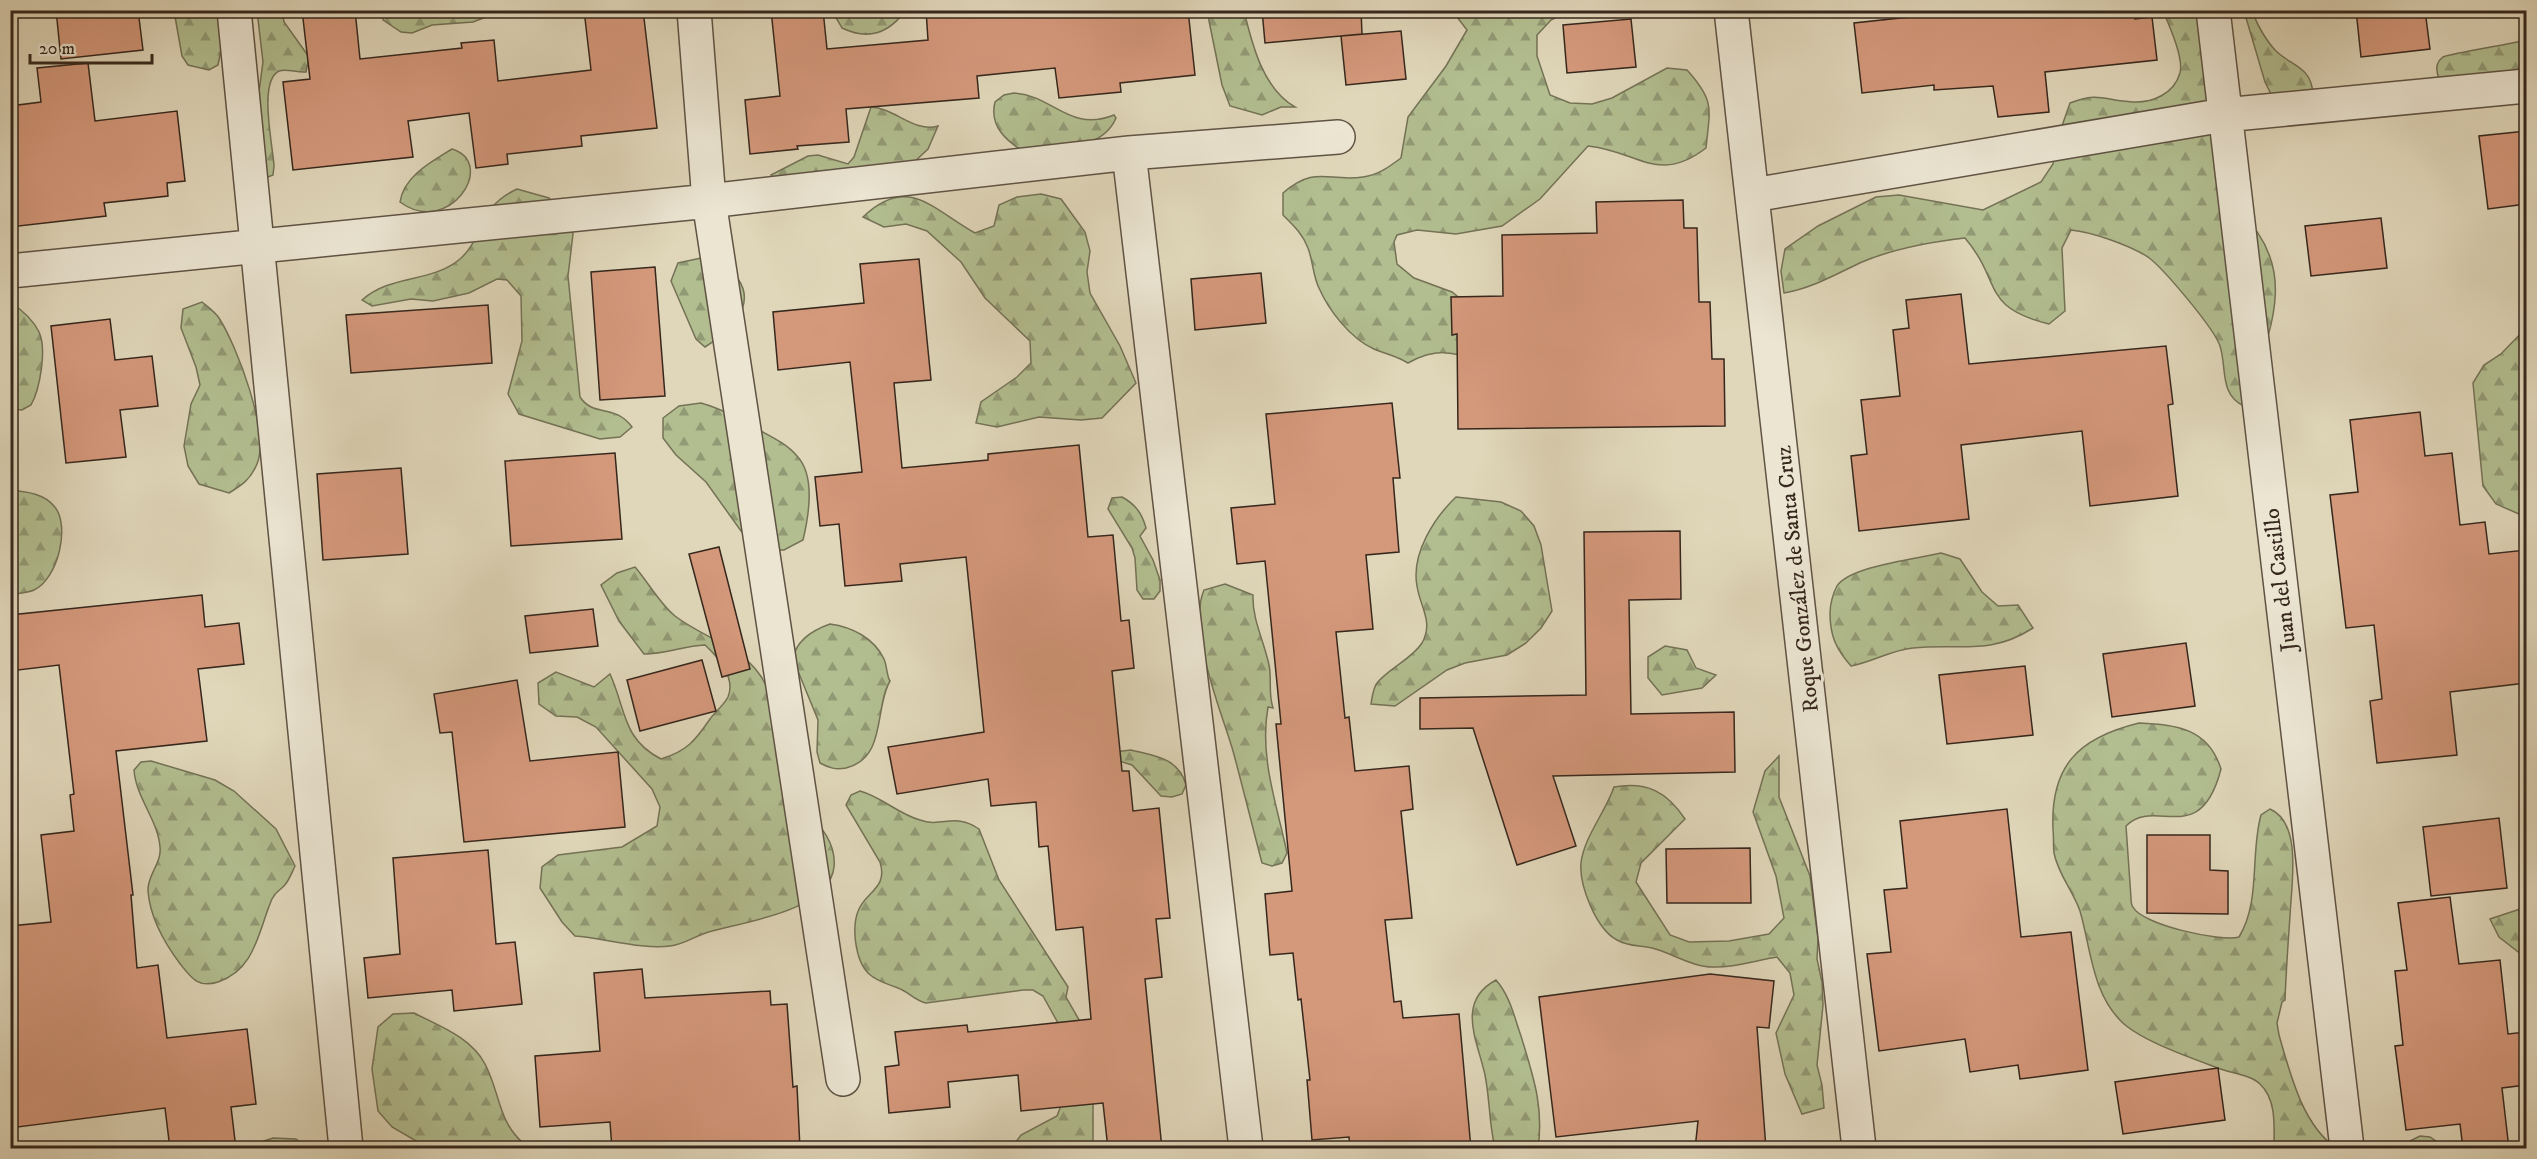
<svg xmlns="http://www.w3.org/2000/svg" width="2537" height="1159" viewBox="0 0 2537 1159" font-family="'IM FELL DW Pica',serif">
  <style>
    .forest { fill: url(#forest-firs); stroke: #747256; stroke-width: 1.5 }
    .building { fill: #d4987b; stroke: #36271d; stroke-width: 1.5 }
    .lines { fill: none; stroke-linecap: round; stroke-linejoin: round }
    .street-casing { stroke: #605344; stroke-width: 36 }
    .street { stroke: #ebe5d2; stroke-width: 33 }
    .labels { text-anchor: middle; stroke-width: 6; stroke-linejoin: round; paint-order: stroke }
    .street-label { font-size: 22px; fill: #36271d; stroke: #ebe5d2 }
  </style>
  <defs>
    <pattern id="forest-firs" width="22" height="20" patternUnits="userSpaceOnUse" patternTransform="scale(1.5)"><rect width="22" height="20" fill="#b2be90"/><path d="M5 1l3.5 6h-7zM16 11l3.5 6h-7z" fill="#929a75"/></pattern>
  </defs>
  <rect width="100%" height="100%" fill="#e0d7ba"/>
  <filter id="stains"><feTurbulence type="fractalNoise" baseFrequency=".00333" numOctaves="4"/><feColorMatrix values="0 0 0 0 .2 0 0 0 0 .09 0 0 0 0 .02 0 0 0 .5 -.17"/></filter>
  <radialGradient id="worn" r=".72"><stop offset=".6" stop-color="#630" stop-opacity="0"/><stop offset="1" stop-color="#630" stop-opacity=".3"/></radialGradient>
  <path class="forest" d="M174,11H217L222,45L218,65L209,70L188,65L182,56Z
    M257,11H282L284,22L309,57L306,72C297,73 287,68 279,71C258,81 273,146 274,166L273,175L263,179L257,106L263,62Z
    M385,11V10L502,11L473,22L432,25L412,33L401,32L383,20Z
    M832,11H905C889,33 869,41 842,28Z
    M1207,11H1244C1252,44 1263,89 1295,107H1281L1262,115L1230,106L1222,85Z
    M1444,11H1568L1551,20L1537,35V56L1550,95L1570,103L1592,104L1612,98L1667,68L1687,70C1715,101 1710,108 1706,148C1658,185 1638,151 1588,146L1540,199L1502,226L1456,234L1417,230L1397,235L1394,242L1397,264L1414,278L1452,292L1468,305L1486,362C1454,353 1439,346 1408,363C1397,356 1386,354 1374,349C1351,339 1329,311 1319,288C1313,276 1313,261 1308,248C1303,234 1293,225 1283,215V193C1316,165 1327,182 1363,177C1378,175 1389,167 1401,158L1408,117L1446,66L1467,30L1454,13Z
    M2163,11H2211L2239,211C2303,271 2268,336 2244,406C2219,395 2227,367 2220,346C2214,328 2163,268 2148,257C2129,245 2092,232 2071,230L2062,248L2065,311L2049,324C1980,307 2003,283 1965,238C1930,242 1895,248 1862,262C1836,274 1813,288 1784,293L1781,271L1785,249L1818,226L1876,197L1899,195L1983,210L2041,182L2053,164L2056,143L2070,103C2100,91 2104,101 2133,102C2152,103 2174,94 2180,73C2184,58 2169,25 2163,11Z
    M2244,11H2253C2255,22 2267,42 2276,51C2293,67 2312,67 2313,95L2280,112L2265,82Z
    M2522,41H2526V94L2439,79C2436,70 2435,63 2443,57C2448,54 2510,44 2522,41Z
    M1014,93C1053,95 1069,133 1114,115L1116,118C1103,150 1055,150 1026,153C1006,141 989,126 995,102L1004,95Z
    M871,107C895,108 914,133 938,126L928,149L913,163L779,183L771,175L808,156L818,155L848,164L854,157Z
    M452,149C498,163 449,238 400,202C404,176 431,162 452,149Z
    M517,189L549,198L563,214L573,234L568,276L580,397C594,418 614,403 632,427L620,437L600,439L519,414L508,394L522,341L521,296L507,280L497,279L469,293L433,301L411,299L372,306L362,300C391,274 432,283 460,259C485,237 475,209 517,189Z
    M1041,194L1061,199L1085,232L1090,251L1087,272L1090,293L1120,346L1136,383L1102,418L1081,420L1039,417L997,427L976,423L981,402L1017,377L1031,363L1030,341L985,298L961,262L927,231L906,224L884,227L863,217C908,174 932,209 975,233L994,226L999,205L1017,197Z
    M701,258C713,263 731,269 738,279C758,307 726,334 705,347L696,339L671,281L678,263Z
    M10,302C22,310 33,319 39,332C47,349 40,389 31,405L22,410L11,409Z
    M202,302C208,307 215,312 219,318C237,346 270,433 257,464C251,479 242,485 229,493L199,484L188,466L184,446L191,404L200,385L196,367L181,328L183,309Z
    M2526,328V517L2496,504L2483,486L2473,383L2484,365L2501,354Z
    M701,403C722,409 740,419 759,430C772,437 787,444 797,456C816,476 809,515 803,540L784,550H764L741,531L706,482L676,455L663,438V418L679,406Z
    M11,490C26,492 43,493 54,506C71,525 58,579 34,590C27,593 18,593 11,595Z
    M1122,497C1135,504 1142,513 1146,528L1140,536L1153,560L1160,580V591L1154,599H1143L1137,590L1135,558L1132,548L1108,509L1112,498Z
    M1456,497L1501,502L1521,511L1534,526L1541,545L1552,611L1541,628L1526,643L1507,655L1465,663L1447,670L1395,706L1371,704C1372,698 1373,688 1377,683C1389,668 1412,659 1422,643C1434,622 1420,607 1417,586C1411,554 1434,518 1456,497Z
    M1941,553L1960,559L1982,592L1998,606L2018,605L2033,628C1989,656 1961,643 1913,648C1891,650 1873,662 1851,666C1836,649 1830,636 1830,613C1830,605 1833,593 1837,586C1850,566 1917,559 1941,553Z
    M635,567C648,582 660,604 675,616C702,637 740,646 760,675C786,713 768,738 781,775C793,807 838,828 834,867C830,910 745,922 712,931C698,934 684,945 670,946C644,950 603,938 575,936L562,922L540,888L542,867L558,855L622,847L657,826L660,807L652,789L596,727L577,717L556,716L539,704L538,683L556,672L594,687L610,674C626,709 622,739 661,759C687,751 695,741 710,719C715,712 724,705 728,697C736,678 718,657 705,645C683,646 666,654 644,654L619,621L601,585L617,573Z
    M1225,584L1253,595C1252,619 1264,641 1269,665C1272,679 1268,693 1273,708L1268,707C1259,757 1277,805 1287,853L1282,863L1272,866L1262,863C1252,825 1243,788 1233,751C1221,710 1187,630 1204,590Z
    M830,624C852,627 874,638 884,659C887,666 887,677 890,681C874,708 887,758 846,768C836,770 829,768 820,763L817,752L818,720L793,659C796,640 813,630 830,624Z
    M1665,646L1687,650L1696,668L1716,675L1702,688L1662,695L1648,678V657Z
    M2139,723C2177,725 2208,728 2221,769C2200,850 2155,796 2126,826L2131,898C2131,901 2131,905 2133,907C2142,925 2221,942 2239,937C2261,901 2250,854 2261,815L2270,809C2303,823 2291,887 2290,916C2288,944 2286,972 2285,1000L2282,1002L2277,1023L2279,1035C2290,1073 2302,1124 2336,1148H2274C2274,1127 2277,1100 2260,1084C2251,1075 2230,1073 2218,1068C2191,1058 2145,1042 2124,1024C2092,995 2091,949 2080,911C2073,891 2058,874 2054,853C2053,846 2054,838 2053,830C2050,766 2078,738 2139,723Z
    M1131,750C1155,756 1179,758 1186,785L1182,794L1172,797L1161,796L1132,765L1113,759L1070,757Z
    M1779,756V797L1810,876L1818,939L1817,959L1822,982L1823,1005L1817,1065L1822,1085L1824,1108L1802,1114L1785,1074L1776,1033L1794,995L1790,973L1777,957C1757,960 1734,968 1713,967C1692,967 1672,953 1652,948C1639,945 1629,947 1617,940C1596,929 1579,885 1581,863C1584,837 1605,813 1614,787C1647,781 1667,792 1685,819L1641,863L1636,882L1670,935L1689,942L1729,941L1769,934L1784,918L1776,876L1753,812L1765,771Z
    M151,761L215,780L234,791L276,829L295,866C292,872 289,881 284,886C279,891 276,891 272,899C258,931 256,969 218,982C199,988 192,979 181,965C165,944 150,917 148,891C147,875 162,863 160,847C158,820 136,798 134,770L141,762Z
    M860,791C882,797 898,814 920,820C942,828 955,812 979,829L999,880L1068,987L1066,997L1082,1025L1093,1090V1148H1016L1015,1143L1021,1135L1057,1116L1065,1095L1058,1023L1043,996L1033,990H1023L926,1003C914,1000 909,992 898,988C888,984 878,982 869,974C855,961 851,926 859,909C867,891 888,888 880,862L846,805L851,795Z
    M2526,907V958L2499,937L2490,919Z
    M1496,980C1510,996 1514,1016 1521,1036C1533,1076 1544,1106 1538,1148H1495C1489,1124 1490,1100 1485,1075C1478,1042 1455,1002 1496,980Z
    M414,1013C439,1026 471,1037 485,1064C502,1097 497,1124 529,1148H428L392,1127L378,1111L372,1069L378,1027L393,1014Z
    M2420,1136L2430,1137L2446,1148H2396Z
    M273,1138L296,1139L308,1148H257L264,1141Z"/>
  <path class="building" d="M56,10H138L143,50L61,59Z
    M302,10H355L360,59L462,48L461,43L494,40L498,81L591,70L584,10H643L657,128L581,136L582,146L507,154L508,164L476,168L469,113L408,121L413,157L293,170L283,82L310,79Z
    M771,10H823L827,49L928,40L926,10H1188L1195,75L1120,83L1121,92L1059,98L1055,68L977,76L979,98L846,109L849,142L797,146L798,149L750,154L745,100L780,96Z
    M1262,10H1361L1362,34L1265,43Z
    M1928,10H2134L2135,19L2152,17L2157,60L2045,72L2049,112L1998,117L1993,86L1934,90V85L1862,93L1854,23L1928,15Z
    M2356,10H2425L2430,49L2361,57Z
    M1631,19L1636,67L1567,73L1563,25Z
    M1401,31L1406,79L1346,85L1341,36Z
    M88,63L95,121L177,111L185,181L167,183L168,196L104,203L106,216L10,227V106L41,102L37,68Z
    M2526,131V204L2488,209L2479,136Z
    M1683,200L1684,228H1697L1699,302H1710L1712,359H1724L1725,426L1458,429L1457,334L1452,335L1451,297L1503,296L1502,235L1597,233L1596,202Z
    M2381,218L2387,268L2311,276L2305,226Z
    M919,259L931,380L894,383L902,468L988,460V454L1079,445L1088,537L1113,535L1121,621L1129,620L1134,668L1112,671L1122,771H1129L1133,811L1159,808L1170,918L1156,919L1162,977L1145,979L1162,1149H1108L1103,1103L1021,1111L1018,1075L948,1082L950,1107L889,1113L885,1067L899,1065L895,1032L967,1025L968,1032L1091,1019L1083,927L1056,930L1048,846L1039,847L1036,802L991,806L988,779L897,794L888,747L984,732L966,557L900,564L902,581L845,586L839,524L820,526L815,477L862,472L850,362L778,370L773,312L864,303L860,264Z
    M655,267L665,396L600,400L591,272Z
    M1261,273L1266,323L1195,330L1191,279Z
    M1961,294L1969,364L2166,346L2173,404L2168,405L2178,496L2090,506L2082,431L1961,445L1969,519L1859,531L1851,456L1867,454L1861,400L1900,396L1893,330L1909,328L1906,300Z
    M488,305L492,363L351,373L346,315Z
    M110,319L115,360L152,356L158,406L120,410L126,457L66,463L51,326Z
    M1392,403L1400,478H1393L1399,552L1366,555L1373,629L1336,632L1345,718L1349,717L1355,771L1409,766L1413,809L1401,811L1412,918L1385,920L1394,1002L1401,1001L1403,1018L1459,1014L1471,1149H1350L1349,1137L1312,1140L1307,1080H1310L1301,999L1298,1000L1293,953L1270,955L1265,894L1292,891L1276,724H1281L1265,561L1237,564L1231,508L1275,504L1266,414Z
    M2420,412L2425,456L2452,453L2460,525L2485,522L2489,554L2526,550V683L2450,692L2457,755L2377,763L2370,701L2382,699L2374,625L2346,628L2330,495L2358,492L2350,420Z
    M615,453L622,539L511,546L505,461Z
    M401,468L408,554L323,560L317,474Z
    M1680,531L1681,599L1629,600L1631,714L1734,712L1735,772L1553,776L1576,846L1517,865L1473,728L1420,729V698L1586,695L1584,532Z
    M719,547L750,669L722,677L689,554Z
    M202,595L205,627L239,623L244,664L198,669L207,741L116,751L133,895H131L137,968L158,965L167,1038L247,1029L256,1104L231,1107L236,1149H170L165,1108L10,1128V926L51,922L41,835L74,831L70,795L74,794L59,665L10,671V615Z
    M593,609L598,646L530,653L525,616Z
    M2186,643L2195,706L2112,717L2103,654Z
    M702,660L716,711L640,731L627,680Z
    M2025,666L2033,735L1947,744L1939,675Z
    M517,680L530,761L618,752L625,827L464,842L452,732L440,733L434,694Z
    M2007,809L2021,937L2071,932L2088,1070L2020,1079L2018,1065L1970,1072L1965,1039L1879,1051L1867,954L1891,952L1884,890L1907,888L1900,821Z
    M2499,818L2507,888L2431,896L2423,827Z
    M2147,835H2210V870L2228,871V914L2147,913Z
    M1750,848L1751,903H1667L1666,849Z
    M488,850L496,944L515,942L522,1004L454,1011L452,990L368,998L364,958L400,954L393,858Z
    M2450,897L2459,964L2500,960L2508,1034L2526,1032V1085L2502,1088L2509,1149H2463L2460,1124L2406,1130L2395,1046L2403,1045L2395,971L2407,970L2398,903Z
    M642,969L645,998L770,991L771,1005L787,1004L793,1087L797,1086L800,1149H612L610,1122L540,1127L535,1056L600,1051L594,973Z
    M1710,974L1774,981L1769,1028L1757,1027L1766,1149H1695L1698,1121L1556,1137L1539,997Z
    M2218,1068L2225,1120L2123,1134L2115,1082Z"/>
  <g class="lines">
    <defs>
      <path id="street" d="M234,10L346,1148
        M694,10L709,201L843,1079
        M1731,10L1859,1148
        M2213,10L2347,1148
        M1129,153L1246,1148
        M1753,195L2224,115L2526,86
        M10,271L709,201L1129,153L1338,137"/>
    </defs>
    <use href="#street" class="street-casing"/>
    <use href="#street" class="street"/>
  </g>
  <g class="labels">
    <g class="street-label">
      <text transform="translate(1796 579) rotate(-96)" y="8">Roque González de Santa Cruz</text>
      <text transform="translate(2279 580) rotate(-97)" y="8">Juan del Castillo</text>
    </g>
  </g>
  <rect width="2537" height="1159" fill="none" stroke="#e0d7ba" stroke-width="36"/>
  <rect x="12" y="12" width="2513" height="1135" fill="none" stroke="#36271d" stroke-width="3"/>
  <rect x="18" y="18" width="2501" height="1123" fill="none" stroke="#36271d" stroke-width="1.5"/>
  <path d="M30 54v9h122v-9" fill="none" stroke="#36271d" stroke-width="3"/>
  <text x="39" y="54" font-size="18" fill="#36271d" stroke="#ebe5d2" stroke-width="4.5" paint-order="stroke">20 m</text>
  <rect width="100%" height="100%" filter="url(#stains)"/>
  <rect width="100%" height="100%" fill="url(#worn)"/>
</svg>
